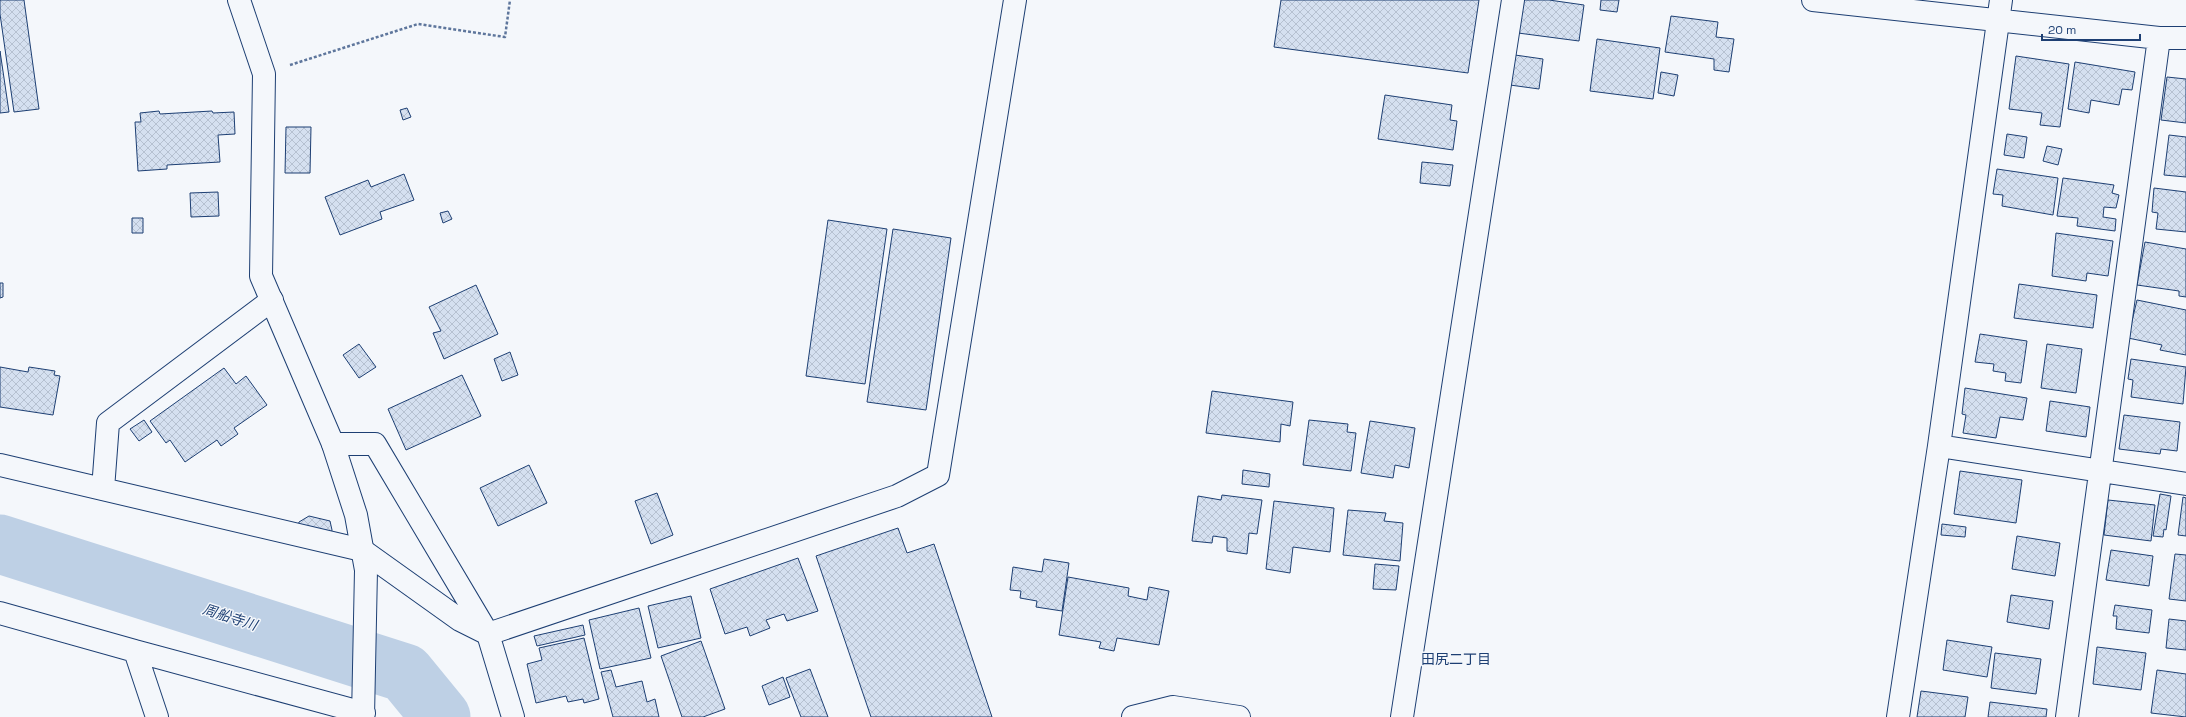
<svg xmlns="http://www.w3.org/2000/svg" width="2186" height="717" viewBox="0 0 2186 717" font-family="'Space Grotesk','Noto Sans JP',sans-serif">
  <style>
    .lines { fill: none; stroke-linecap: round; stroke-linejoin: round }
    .river { stroke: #bed0e5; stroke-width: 59 }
    .building { fill: url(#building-cross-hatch); stroke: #1d3f73 }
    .street-casing { stroke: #1d3f73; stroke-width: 24 }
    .secondary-casing { stroke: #1d3f73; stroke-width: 24 }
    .path { stroke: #5e769c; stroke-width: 2.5; stroke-dasharray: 3 2; stroke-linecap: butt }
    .street { stroke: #f4f7fb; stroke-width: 22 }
    .secondary { stroke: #f4f7fb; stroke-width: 22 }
    .labels { text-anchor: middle; stroke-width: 3; stroke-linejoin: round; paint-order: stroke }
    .water-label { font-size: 14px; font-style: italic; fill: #1d3f73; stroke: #f4f7fb }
    .neighbourhood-label { font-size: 14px; fill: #1d3f73; stroke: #f4f7fb }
  </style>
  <defs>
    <pattern id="building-cross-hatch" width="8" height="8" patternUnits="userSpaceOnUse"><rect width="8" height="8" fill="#d5e0f0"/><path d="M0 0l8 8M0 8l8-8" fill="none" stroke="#b6c1d1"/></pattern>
  </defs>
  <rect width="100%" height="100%" fill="#f4f7fb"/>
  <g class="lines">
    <path class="river" d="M0,544L405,673L441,717"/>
  </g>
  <path class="building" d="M0,0H24L39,109L14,112L0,14Z
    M1281,0H1479L1468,73L1274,47Z
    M1522,0H1549L1584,5L1579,41L1518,33Z
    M1601,0H1619L1617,12L1600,10Z
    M1671,16L1718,22L1716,37L1734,39L1729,72L1714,70V59L1665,52Z
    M1597,39L1660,48L1653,99L1590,91Z
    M0,51L9,112L0,113Z
    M1515,55L1543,59L1539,89L1510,85Z
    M2016,56L2069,64L2060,127L2040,125L2042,113L2009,109Z
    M2075,62L2135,72L2132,90L2122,89L2119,105L2091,100L2089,113L2068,109Z
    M1661,72L1678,75L1674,96L1658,93Z
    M2167,77L2186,79V123L2161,120Z
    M1385,95L1452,105L1450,120L1457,121L1453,150L1378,139Z
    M407,108L411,117L403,120L400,110Z
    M159,111L160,114L212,111L213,113L234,112L235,134L218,135L220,162L167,165V169L138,171L135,122H141L140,113Z
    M286,127H311L310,173H285Z
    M2007,134L2027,137L2024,158L2004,155Z
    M2169,135L2186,137V177L2164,175Z
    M2047,146L2062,149L2058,165L2043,161Z
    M1422,162L1453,165L1450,186L1420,183Z
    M1997,169L2058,178L2053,215L2002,206L2003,195L1993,194Z
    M404,174L414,200L380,212L382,219L340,235L325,197L368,180L371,187Z
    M2063,178L2114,185L2112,193L2119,195L2116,208L2104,207L2103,217L2116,219L2115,231L2077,226L2078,218L2057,216Z
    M2154,188L2186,192V232L2156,229L2158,213L2152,212Z
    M218,192L219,216L191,217L190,193Z
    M448,211L452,219L443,223L440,213Z
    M132,218H143V233H132Z
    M828,220L887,229L865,384L806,376Z
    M893,229L951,238L926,410L867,402Z
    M2056,233L2113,241L2108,276L2087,273L2086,281L2052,276Z
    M2145,242L2186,249V297L2179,296V291L2137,285Z
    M0,283H3V297L0,298Z
    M2019,284L2097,295L2093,328L2014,318Z
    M476,285L498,334L444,359L433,333L441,331L429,307Z
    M2137,300L2186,310V355L2160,350L2162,345L2128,338Z
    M1980,334L2027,341L2021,383L2005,381L2006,373L1993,371L1994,364L1975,362Z
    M359,344L376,367L359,378L343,355Z
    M2047,344L2082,349L2076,393L2041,388Z
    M510,352L518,375L502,381L494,359Z
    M2131,359L2186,367L2183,404L2131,397L2133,380L2128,379Z
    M0,367L28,372L29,367L55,371L54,375L60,376L53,415L0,407Z
    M224,368L236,384L246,376L267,405L234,428L238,434L221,446L217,440L185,462L170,440L166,443L150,421Z
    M462,375L481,416L406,450L388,409Z
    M1965,388L2027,398L2023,420L2000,417L1996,438L1963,433L1966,415L1962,414Z
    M1212,391L1293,402L1290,426L1281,424L1280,442L1206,433Z
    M2050,401L2090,407L2086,437L2046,431Z
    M2124,415L2180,422L2177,451L2161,449L2160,454L2119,449Z
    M144,420L152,432L139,441L130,429Z
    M1309,420L1348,424L1347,432L1356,433L1351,471L1303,465Z
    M1370,421L1415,428L1409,468L1395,465L1393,478L1361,473Z
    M529,465L547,503L498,526L480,488Z
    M1243,470L1270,474L1269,487L1242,484Z
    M1960,471L2022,480L2016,523L1954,514Z
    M657,493L673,535L651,544L635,501Z
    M2160,494L2171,496L2166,530L2164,529L2163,537L2153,536Z
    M1222,495L1262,500L1257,534L1249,533L1247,554L1227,551V538L1213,536L1212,543L1192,541L1198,496L1221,500Z
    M2183,497L2186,498V536L2178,535Z
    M2108,500L2155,505L2151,541L2104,535Z
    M1274,501L1334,508L1330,552L1293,547L1290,573L1266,569Z
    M1348,510L1386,513L1384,521L1403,523L1400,561L1343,555Z
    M309,516L330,521L332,530L330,538L297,529L299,522Z
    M1942,524L1966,527L1965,537L1941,535Z
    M898,528L907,553L934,544L992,717H871L816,556Z
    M2017,536L2060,543L2055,576L2012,569Z
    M2111,550L2153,556L2149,586L2106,580Z
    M2175,554L2186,555V601L2169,599Z
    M798,558L818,611L787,621L784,614L766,620L770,628L750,636L747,627L725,634L710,589Z
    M1044,559L1069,563L1062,611L1036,607L1037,601L1020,598L1021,591L1010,590L1013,567L1042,572Z
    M1375,564L1399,566L1396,590L1373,589Z
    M1068,577L1129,588L1128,596L1147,600L1149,587L1169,591L1159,645L1117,638L1114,651L1099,648L1101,642L1059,635Z
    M2011,595L2053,601L2049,629L2007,622Z
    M691,596L701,638L658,648L648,606Z
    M2115,605L2152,610L2149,633L2116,629L2117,616H2113Z
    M639,608L651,658L600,669L589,620Z
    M2169,619L2186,621V650L2166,648Z
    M583,625L585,635L537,646L534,636Z
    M584,638L599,699L584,703L583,699L568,702L566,696L536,703L527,664L542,660L539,648Z
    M1947,640L1992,647L1987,677L1943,670Z
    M701,641L725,709L703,717H682L661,656Z
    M2097,647L2146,653L2141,690L2093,684Z
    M1995,653L2041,659L2036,694L1991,688Z
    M810,669L828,717H801L786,678Z
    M611,670L616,687L642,681L647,702L655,699L659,717H613L601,672Z
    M2157,670L2186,674V717L2151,713Z
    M783,677L790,697L769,705L762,686Z
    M1921,691L1968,697L1965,717H1917Z
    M1990,702L2047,709L2046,717H1988Z"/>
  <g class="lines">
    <defs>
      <path id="street" d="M1813,0L2159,38H2186
        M333,444H375L488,634L897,496L938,475L1015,0
        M1939,446L2186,484
        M0,465L362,550L460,620L488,634L513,717
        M103,489L108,423L272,300
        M0,613L135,651L157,717
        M135,651L364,713
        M1133,717L1173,707L1239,717
        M1402,717L1513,0
        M1898,717L1939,446L2001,0
        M2067,717L2159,38"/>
      <path id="secondary" d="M239,0L264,74L261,276L333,444L356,515L366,570L363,717"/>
    </defs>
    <use href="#street" class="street-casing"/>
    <use href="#secondary" class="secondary-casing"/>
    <path class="path" d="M290,65L418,24L505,37L510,0"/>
    <use href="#street" class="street"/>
    <use href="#secondary" class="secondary"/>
  </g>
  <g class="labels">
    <g class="water-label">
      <text transform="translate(230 617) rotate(18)" y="5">周船寺川</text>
    </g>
    <g class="neighbourhood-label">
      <text x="1456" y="664">田尻二丁目</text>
    </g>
  </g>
  <path d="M2042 34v6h98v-6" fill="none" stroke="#1d3f73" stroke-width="2"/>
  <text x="2048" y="34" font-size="12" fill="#1d3f73" stroke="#f4f7fb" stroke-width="3" paint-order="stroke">20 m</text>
</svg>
